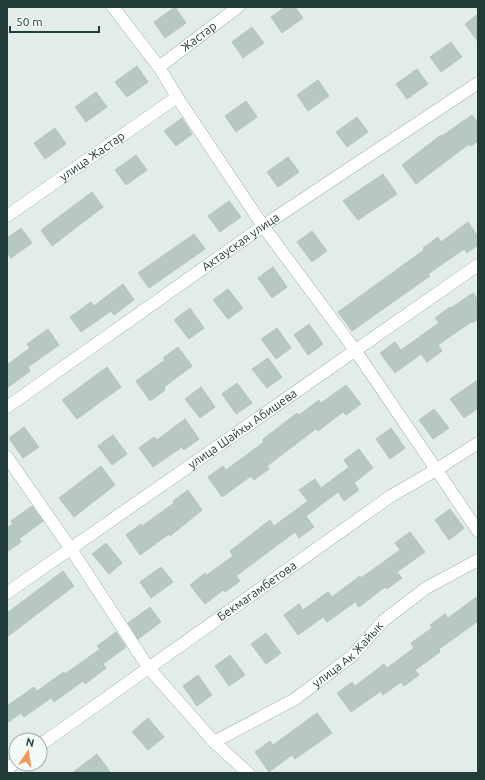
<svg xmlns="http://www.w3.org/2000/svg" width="485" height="780" viewBox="0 0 485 780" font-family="Ubuntu,sans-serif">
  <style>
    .building { fill: #b7c7c2; stroke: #b4c6c1 }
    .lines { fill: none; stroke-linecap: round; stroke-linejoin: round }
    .street-casing { stroke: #a4b4b1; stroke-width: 13 }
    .street { stroke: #fff; stroke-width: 12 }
    .labels { text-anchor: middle; stroke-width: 4; stroke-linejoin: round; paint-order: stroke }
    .street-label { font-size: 12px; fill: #213d3a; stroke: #f2f9f6 }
  </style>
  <rect width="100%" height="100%" fill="#e2ece9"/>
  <path class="building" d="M175,7L186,23L165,38L154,22Z
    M285,7H295L303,18L282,33L271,17Z
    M478,14V42L465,24Z
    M252,27L264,43L243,58L232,42Z
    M451,42L462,57L441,72L430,57Z
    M137,66L148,82L127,97L115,82Z
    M417,69L428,84L407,99L396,84Z
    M318,80L329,96L308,111L297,95Z
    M96,92L107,107L86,122L75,107Z
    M246,101L257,117L236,132L225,116Z
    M472,115L478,124V141L471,146L469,144L416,184L402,165L441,135L442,136Z
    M357,117L368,132L347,147L336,132Z
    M182,118L192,134L176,146L164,131Z
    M55,128L66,144L45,159L34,143Z
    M136,155L147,170L126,185L115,170Z
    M288,157L299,172L278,187L267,172Z
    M383,174L397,194L358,220L343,201Z
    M92,192L103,207L52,246L41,230Z
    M229,201L241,217L220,232L208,216Z
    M468,222L478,237V245L467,253L464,249L428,274L430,276L352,331L338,312L424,250L423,248L438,237L441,242Z
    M21,228L32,243L11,258L7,253V238Z
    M312,231L327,251L312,262L297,242Z
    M194,234L205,249L149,288L138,273Z
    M273,267L287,287L272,298L258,278Z
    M123,284L134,300L114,315L111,311L81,332L70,317L91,302L94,306Z
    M228,289L243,308L228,319L213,300Z
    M473,293L478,300V319L472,323L471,322L438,345L442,351L427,362L421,354L395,373L380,353L395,342L401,350L439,323L435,318L450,307L451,308Z
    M190,308L204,328L189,339L174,320Z
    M309,324L323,344L308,355L294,335Z
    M277,328L291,348L276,359L261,339Z
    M48,329L59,345L28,367L30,371L7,388V365L30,348L27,344Z
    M178,347L192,366L164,387L165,390L150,401L136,381L165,360L163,358Z
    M268,358L282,377L267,388L252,369Z
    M107,367L121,387L77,419L62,400Z
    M478,380V408L464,418L450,399Z
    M237,383L252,403L236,414L222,394Z
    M346,385L361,404L346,415L343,412L318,431L317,428L267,466L269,469L254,480L251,476L222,497L208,477L223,466L226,470L264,442L262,440L297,413L299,415L319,400L321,403Z
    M201,387L215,407L200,418L185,399Z
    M434,409L449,428L433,439L419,420Z
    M185,419L199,439L184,450L182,447L153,467L139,448L154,437L157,440Z
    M24,427L39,447L23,458L9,438Z
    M391,428L405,448L390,459L376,439Z
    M113,435L127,454L112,465L98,446Z
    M359,449L373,468L354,483L359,490L344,501L338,492L306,516L314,527L299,538L295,532L236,576L240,581L225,592L223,590L205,604L190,585L205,573L207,575L233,556L230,551L270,520L274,526L308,501L299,490L315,479L321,488L349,467L344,460Z
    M101,466L115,485L74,517L59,498Z
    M188,490L202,510L170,536L169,534L140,555L126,535L141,524L142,526L174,503L173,501Z
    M32,506L43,521L19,539L21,542L7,552V528L13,524L11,521Z
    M450,509L464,528L449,540L435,520Z
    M410,532L425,552L397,572L402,578L387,589L385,587L359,607L355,602L327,622L323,617L298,635L284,615L299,604L303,610L328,592L332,597L360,576L361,578L400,550L395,543Z
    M106,543L122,563L109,574L92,554Z
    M161,567L173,582L151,598L140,582Z
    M63,571L74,586L7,637V613Z
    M478,596V621L439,649L440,652L415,670L419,675L404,686L401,682L383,695L381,691L351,712L337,693L352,682L355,686L384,664L387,668L414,648L411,643L432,628L430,625L445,614L448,618Z
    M150,607L161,622L138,639L128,623Z
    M116,632L126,647L103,664L106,668L85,684L83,681L54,702L51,698L24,717L21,713L7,723V706L34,687L37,691L64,672L65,674L100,649L97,646Z
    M266,633L281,653L266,664L251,644Z
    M230,655L245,675L229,686L215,666Z
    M198,675L212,695L197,706L183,686Z
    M317,713L332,733L295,759L292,755L269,772L255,752L270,741L273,745Z
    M148,718L164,737L148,750L132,732Z
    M97,754L111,773H72Z"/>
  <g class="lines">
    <defs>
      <g id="street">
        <path d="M113,7L159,67L177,97L263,226L355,350L478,531"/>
        <path id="s1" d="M159,67L238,7"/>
        <path id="s2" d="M7,216L177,97"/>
        <path id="s3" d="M7,407L263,226L478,83"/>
        <path d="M7,457L71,549L148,667L214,742L248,773"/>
        <path id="s4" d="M7,593L478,265"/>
        <path id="s5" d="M214,742L295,699L352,656L383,621L426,588L478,560"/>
        <path id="s6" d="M40,745L391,496L436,470L478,443"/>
        <path d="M7,769L16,762"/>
      </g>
    </defs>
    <use href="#street" class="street-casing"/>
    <use href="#street" class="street"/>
  </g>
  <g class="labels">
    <g class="street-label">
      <text dy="4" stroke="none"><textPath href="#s1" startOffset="50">Жастар</textPath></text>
      <text dy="4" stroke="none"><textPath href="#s2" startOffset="104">улица Жастар</textPath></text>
      <text dy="4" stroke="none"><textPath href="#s3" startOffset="286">Актауская улица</textPath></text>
      <text dy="4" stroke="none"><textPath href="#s4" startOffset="287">улица Шайхы Абишева</textPath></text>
      <text dy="4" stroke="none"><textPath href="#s6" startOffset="266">Бекмагамбетова</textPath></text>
      <text dy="4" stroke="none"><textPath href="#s5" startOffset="161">улица Ак Жайык</textPath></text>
    </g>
  </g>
  <rect width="485" height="780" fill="none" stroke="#213d3a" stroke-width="16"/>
  <g transform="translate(28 752) rotate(13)"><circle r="19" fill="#f2f9f6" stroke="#9eaeab"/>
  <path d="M0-3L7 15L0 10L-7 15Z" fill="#f39659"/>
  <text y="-6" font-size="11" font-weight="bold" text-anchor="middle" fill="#213d3a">N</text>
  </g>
  <path d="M10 26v6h89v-6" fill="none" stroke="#213d3a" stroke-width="2"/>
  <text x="16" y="26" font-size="12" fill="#213d3a" stroke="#f2f9f6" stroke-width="3" paint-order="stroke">50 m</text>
</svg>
